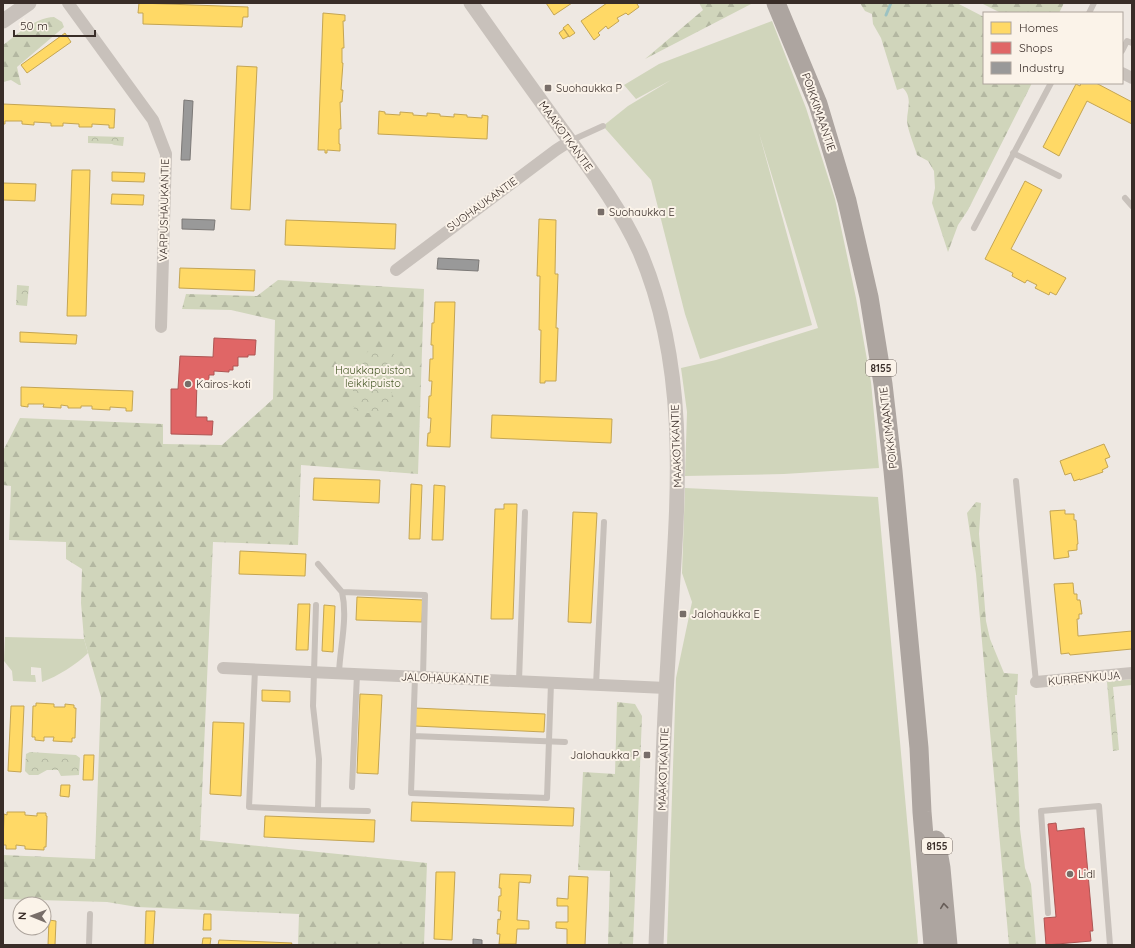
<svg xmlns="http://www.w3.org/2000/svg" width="1135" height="948" viewBox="0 0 1135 948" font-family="Quicksand,sans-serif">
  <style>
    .grass { fill: #d0d5bb }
    .forest { fill: url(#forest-firs) }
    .park { fill: url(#park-crowns) }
    .homes { fill: #ffd966; stroke: #c4a553 }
    .shops { fill: #e06666; stroke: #ae5553 }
    .industry { fill: #999; stroke: #7c7977 }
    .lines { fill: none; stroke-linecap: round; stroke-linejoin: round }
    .stream { stroke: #9cc2c2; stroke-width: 3 }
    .service { stroke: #c8c1bb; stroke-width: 6 }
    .minor { stroke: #c8c1bb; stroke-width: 12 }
    .tertiary { stroke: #c8c1bb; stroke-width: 15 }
    .primary { stroke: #ada5a0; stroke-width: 19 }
    .oneway { stroke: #675d58 }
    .poi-dot { fill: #786e69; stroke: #fbf3e9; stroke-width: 1.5 }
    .labels { text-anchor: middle; stroke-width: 4; stroke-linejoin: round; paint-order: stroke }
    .shield { fill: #fbf3e9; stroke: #736862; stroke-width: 1 }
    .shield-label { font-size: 10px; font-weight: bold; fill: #392d28 }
    .poi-label { font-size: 11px; fill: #392d28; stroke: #fbf3e9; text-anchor: start }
    .street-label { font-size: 11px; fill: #392d28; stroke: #fbf3e9 }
    .park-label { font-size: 11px; fill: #485a29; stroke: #fbf3e9 }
  </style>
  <defs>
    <pattern id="forest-firs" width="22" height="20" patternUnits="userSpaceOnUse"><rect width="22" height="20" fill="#d0d5bb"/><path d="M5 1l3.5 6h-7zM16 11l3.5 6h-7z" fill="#b3b7a1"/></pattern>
    <pattern id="park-crowns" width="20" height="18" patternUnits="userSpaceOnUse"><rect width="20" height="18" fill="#d0d5bb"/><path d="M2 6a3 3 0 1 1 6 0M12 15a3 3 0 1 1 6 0" fill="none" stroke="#b3b7a1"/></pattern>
  </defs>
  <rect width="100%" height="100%" fill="#eee8e2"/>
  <path class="grass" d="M772,21L806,108L835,199L856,298L871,382L879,468L784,474L685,476L687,412L681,368L716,360L818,328L759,133L812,325L700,359L685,314L651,180L603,126L628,106L671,80L636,99L624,85L659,64Z
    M685,488L878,497L918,942L917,945H667L676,678L692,602L682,573Z
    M5,637L84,639L88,653C76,665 58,676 42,682L41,668L31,667V675H35L36,682L13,681L12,671L4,661Z"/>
  <path class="forest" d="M699,3H753L645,59L703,10Z
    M860,3H957L984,17V83H1032L968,210L958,225L948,252L932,203L935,188L934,171L928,161L917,155C914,145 908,131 907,121C907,110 913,98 903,88L897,90L881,38L873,24L872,14L865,11Z
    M981,3H1064L1059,13H1001Z
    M54,17L62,22L64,27L17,67L21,85H19L11,80L3,82V45C18,34 34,18 54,17Z
    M278,280L424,289L418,474L301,465L298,545L213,542L200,840L427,863L424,945H298L299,914L137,907L107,902L3,899V855L95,859L101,697L84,639L81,603L82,569L66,559V542L9,540L11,486L3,485V451L20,418L163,424V444L222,445L273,399L275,320L231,310L182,309L186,294L257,296Z
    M976,502L981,503L979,534L986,621L990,639L1004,673L1018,674L1017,695H1015L1020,829L1025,868L1031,884L1036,945H1009L976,574L967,513Z
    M617,702L635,704L642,716L633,945H608L610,871L578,870L583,772L615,774Z"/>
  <path class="park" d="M88,136L124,137L123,146L114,145L112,144L88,143Z
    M17,285L29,286L27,306L16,305Z
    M371,349L394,350L391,413H354L352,366Z
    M1132,679V685L1113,687L1119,750L1113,751L1107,682Z
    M30,752L76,755L80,758L79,775L61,776L58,770H47L38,775H29L25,771L26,754Z"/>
  <path class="homes" d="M139,3L248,7V17H243L242,27L143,24V13H138Z
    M546,3H572L554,15Z
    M607,3H639L637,4L639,7L628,15L626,13L617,18L619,21L608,29L606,26L598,33L600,35L594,40L581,21Z
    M323,13L345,15V21H343L344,48H342V63H343L341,90H343L342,102H340L341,129H339V144H340V151L327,150V153H325V150H318Z
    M568,24L575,33L569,37L563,28Z
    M564,29L569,36L563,39L559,33Z
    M65,33L71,42L27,73L21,65Z
    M237,66L257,67L250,210L231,209Z
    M1081,83H1096L1132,102V124L1087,101L1059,156L1043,147L1076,84L1080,86Z
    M3,104L115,109L114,128H109V125L92,124V127H79V124L63,123V126H51V123L34,122V125L22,124V121H5V124H3Z
    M379,111L385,112V114L400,115V112L413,113V115L427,116V113L440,114V116L454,117V114L467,115V117L482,118V115L488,116L487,139L378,134Z
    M72,170H90L86,316H67Z
    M112,172L145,173L144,182L112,181Z
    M1025,181L1042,190L1011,249L1066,278L1056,295L1050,292L1049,295L1035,288L1037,285L1027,280L1025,283L1012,276L1013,273L985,259Z
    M3,183L36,184L35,201L3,200Z
    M112,194L144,195L143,205L111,204Z
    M539,219L556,220L555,274H558L556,328H558L556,381H545V383H540L541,330H539L540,276H537Z
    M286,220L396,224L395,249L285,245Z
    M180,268L255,270L254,291L179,288Z
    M435,302H455L450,447L427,446L428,433H430L431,418H428L429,396H431L432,381H429L430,359H433V345H431L432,323H434Z
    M20,332L77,335L76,344L20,342Z
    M21,387L133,391L132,411H126V408L110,407V410L92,409V406H81V408H68V406L61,405V408L43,407L44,404H28V407L21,406Z
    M492,415L612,419L611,443L491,438Z
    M1104,444L1110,457L1105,459L1108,467L1102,470L1103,472L1080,480V479L1074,481L1071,473L1065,475L1060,461Z
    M314,478L380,480L379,503L313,500Z
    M411,484L422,485L420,539H409Z
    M434,485L445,486L443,540H432Z
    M504,504H517L513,619H491L495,509H504Z
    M1065,510V514H1074V520H1076L1078,544H1077V550L1068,551L1069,557L1054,559L1050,511Z
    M573,512L597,513L591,623L568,622Z
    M240,551L306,554L305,576L239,574Z
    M1073,583L1074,594H1077V600H1080L1082,614H1079V619H1077L1078,636L1132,631V649L1070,655L1069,653L1061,654L1054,584Z
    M357,597L423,600L422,622L356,620Z
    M298,604H310L308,650H296Z
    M324,605L335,606L333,652L322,651Z
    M262,690L290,691V702L262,701Z
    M360,694L382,695L378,774L357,773Z
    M36,703L54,704V707H65V704L74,705V708H76L75,738H72V742L53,741L54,737H44V741L35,740V737H32L33,706H36Z
    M11,706H24L21,772L8,771Z
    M415,708L545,714L544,732L415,726Z
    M213,722L244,723L241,796L210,794Z
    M84,755H94L93,780H83Z
    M61,785H70L69,797L60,796Z
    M412,802L574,808L573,826L411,821Z
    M7,812H25V815L37,816V813H46V816H47L46,847H44V850L25,849V846L16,845V849H6V845H3L4,814L7,815Z
    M265,816L375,820L374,842L264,837Z
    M436,872H455L452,940L434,939Z
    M500,874L531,875L530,883L519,882L517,920L529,921V929H517L516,944H499L500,934H497L498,919L500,920L501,911H498L499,896H501V888H499Z
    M569,876L588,877L585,945H567V929L556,928V922H568V906H557V898L568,899Z
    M146,911H155L153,945H145Z
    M204,914H211V930H203Z
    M49,920L56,921L55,945H48Z
    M203,938H211L210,945H202Z
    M219,940L292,943L291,945H218Z"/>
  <path class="shops" d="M214,338L256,340L255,355H248V357H238V366H233V370H229V372L214,371V375H209V381H197L196,417H207V421H213L212,435L171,434V389H178L180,356L213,357Z
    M1056,823L1057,831L1084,828L1093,931H1090L1091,941L1046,945L1044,918L1056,917L1048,824Z"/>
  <path class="industry" d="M184,100L193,101L190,160H181Z
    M182,219L215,220L214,230L182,229Z
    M438,258L479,260L478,271L437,269Z
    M473,939L482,940V945H473Z"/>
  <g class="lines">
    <path class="stream" d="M886,15L891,3"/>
    <path class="service" d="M1089,13L1094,3
      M1122,51L1127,41L1132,43
      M570,141L603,126
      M1013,153L1059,176
      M1125,198L1132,206
      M974,228L1051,83
      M1016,481L1036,682
      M318,564L342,592L425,595L423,677
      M255,670L249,807L318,810L319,759L313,706L316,605
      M339,673C340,647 348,618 342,592
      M415,677L411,793L547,798L551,683
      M519,681L525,512
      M596,685L604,522
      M413,736L565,742
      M352,787L357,674
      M318,810L368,811
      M1048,913L1041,811L1099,806L1110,945
      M89,945L90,914"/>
    <path class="minor" d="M68,3L153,120L166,154L161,327
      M1122,73L1132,78
      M396,270L556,150L570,141
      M223,668L666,688
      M1036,682L1132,673"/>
    <path class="tertiary" d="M471,3C500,44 529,85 559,126C588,166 620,207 640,252C695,381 675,524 668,659C662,754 660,850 656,945
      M3,21L29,3"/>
    <path class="primary" d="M776,3L818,104L847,201L869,297L883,384L893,471L919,748L922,812L933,945
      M936,840L941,868L948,945"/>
  </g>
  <defs><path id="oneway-chevron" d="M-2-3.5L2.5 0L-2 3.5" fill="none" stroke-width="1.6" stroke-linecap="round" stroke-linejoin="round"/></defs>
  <use class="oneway" href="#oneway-chevron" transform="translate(944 906) rotate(-96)"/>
  <g class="poi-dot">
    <rect x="544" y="84" width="8" height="8" rx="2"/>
    <rect x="597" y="208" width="8" height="8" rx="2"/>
    <circle cx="188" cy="384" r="4"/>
    <rect x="679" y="610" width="8" height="8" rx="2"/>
    <rect x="643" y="751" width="8" height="8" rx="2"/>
    <circle cx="1070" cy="874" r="4"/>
  </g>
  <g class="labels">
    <g class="shield">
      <rect x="866" y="360" width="30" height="16" rx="3"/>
      <rect x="922" y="838" width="30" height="16" rx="3"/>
    </g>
    <g class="shield-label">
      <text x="881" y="372">8155</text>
      <text x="937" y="850">8155</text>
    </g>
    <g class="poi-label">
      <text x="556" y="92">Suohaukka P</text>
      <text x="609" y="216">Suohaukka E</text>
      <text x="196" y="388">Kairos-koti</text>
      <text x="691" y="618">Jalohaukka E</text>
      <text x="639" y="759" text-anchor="end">Jalohaukka P</text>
      <text x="1078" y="878">Lidl</text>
    </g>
    <g class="street-label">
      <text transform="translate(819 112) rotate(71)" y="4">POIKKIMAANTIE</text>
      <text transform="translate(566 136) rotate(54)" y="4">MAAKOTKANTIE</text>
      <text transform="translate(482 204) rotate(-36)" y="4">SUOHAUKANTIE</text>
      <text transform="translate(164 210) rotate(-89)" y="4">VARPUSHAUKANTIE</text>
      <text transform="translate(888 428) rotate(-97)" y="4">POIKKIMAANTIE</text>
      <text transform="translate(676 446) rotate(-92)" y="4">MAAKOTKANTIE</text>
      <text transform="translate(445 678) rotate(2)" y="4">JALOHAUKANTIE</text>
      <text transform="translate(1084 678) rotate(-5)" y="4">KURRENKUJA</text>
      <text transform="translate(663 769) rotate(-88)" y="4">MAAKOTKANTIE</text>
    </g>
    <g class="park-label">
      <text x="373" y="374">Haukkapuiston<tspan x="373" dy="13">leikkipuisto</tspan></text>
    </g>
  </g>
  <rect width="1135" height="948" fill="none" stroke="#392d28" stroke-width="8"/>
  <rect x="983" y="12" width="140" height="72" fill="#fbf3e9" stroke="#ada49c"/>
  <rect x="991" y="22" width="20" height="12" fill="#ffd966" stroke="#ada49c"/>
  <text x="1019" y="32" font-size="12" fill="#392d28">Homes</text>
  <rect x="991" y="42" width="20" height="12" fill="#e06666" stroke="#ada49c"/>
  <text x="1019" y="52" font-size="12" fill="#392d28">Shops</text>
  <rect x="991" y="62" width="20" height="12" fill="#999999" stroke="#ada49c"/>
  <text x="1019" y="72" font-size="12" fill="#392d28">Industry</text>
  <g transform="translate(32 916) rotate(271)"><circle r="19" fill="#fbf3e9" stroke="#ada49c"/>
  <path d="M0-3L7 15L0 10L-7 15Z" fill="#786e69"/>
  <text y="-6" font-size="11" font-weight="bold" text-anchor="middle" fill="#392d28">N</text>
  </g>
  <path d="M14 30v6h81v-6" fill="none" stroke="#392d28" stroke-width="2"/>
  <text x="20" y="30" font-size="12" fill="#392d28" stroke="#fbf3e9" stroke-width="3" paint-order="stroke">50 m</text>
</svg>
